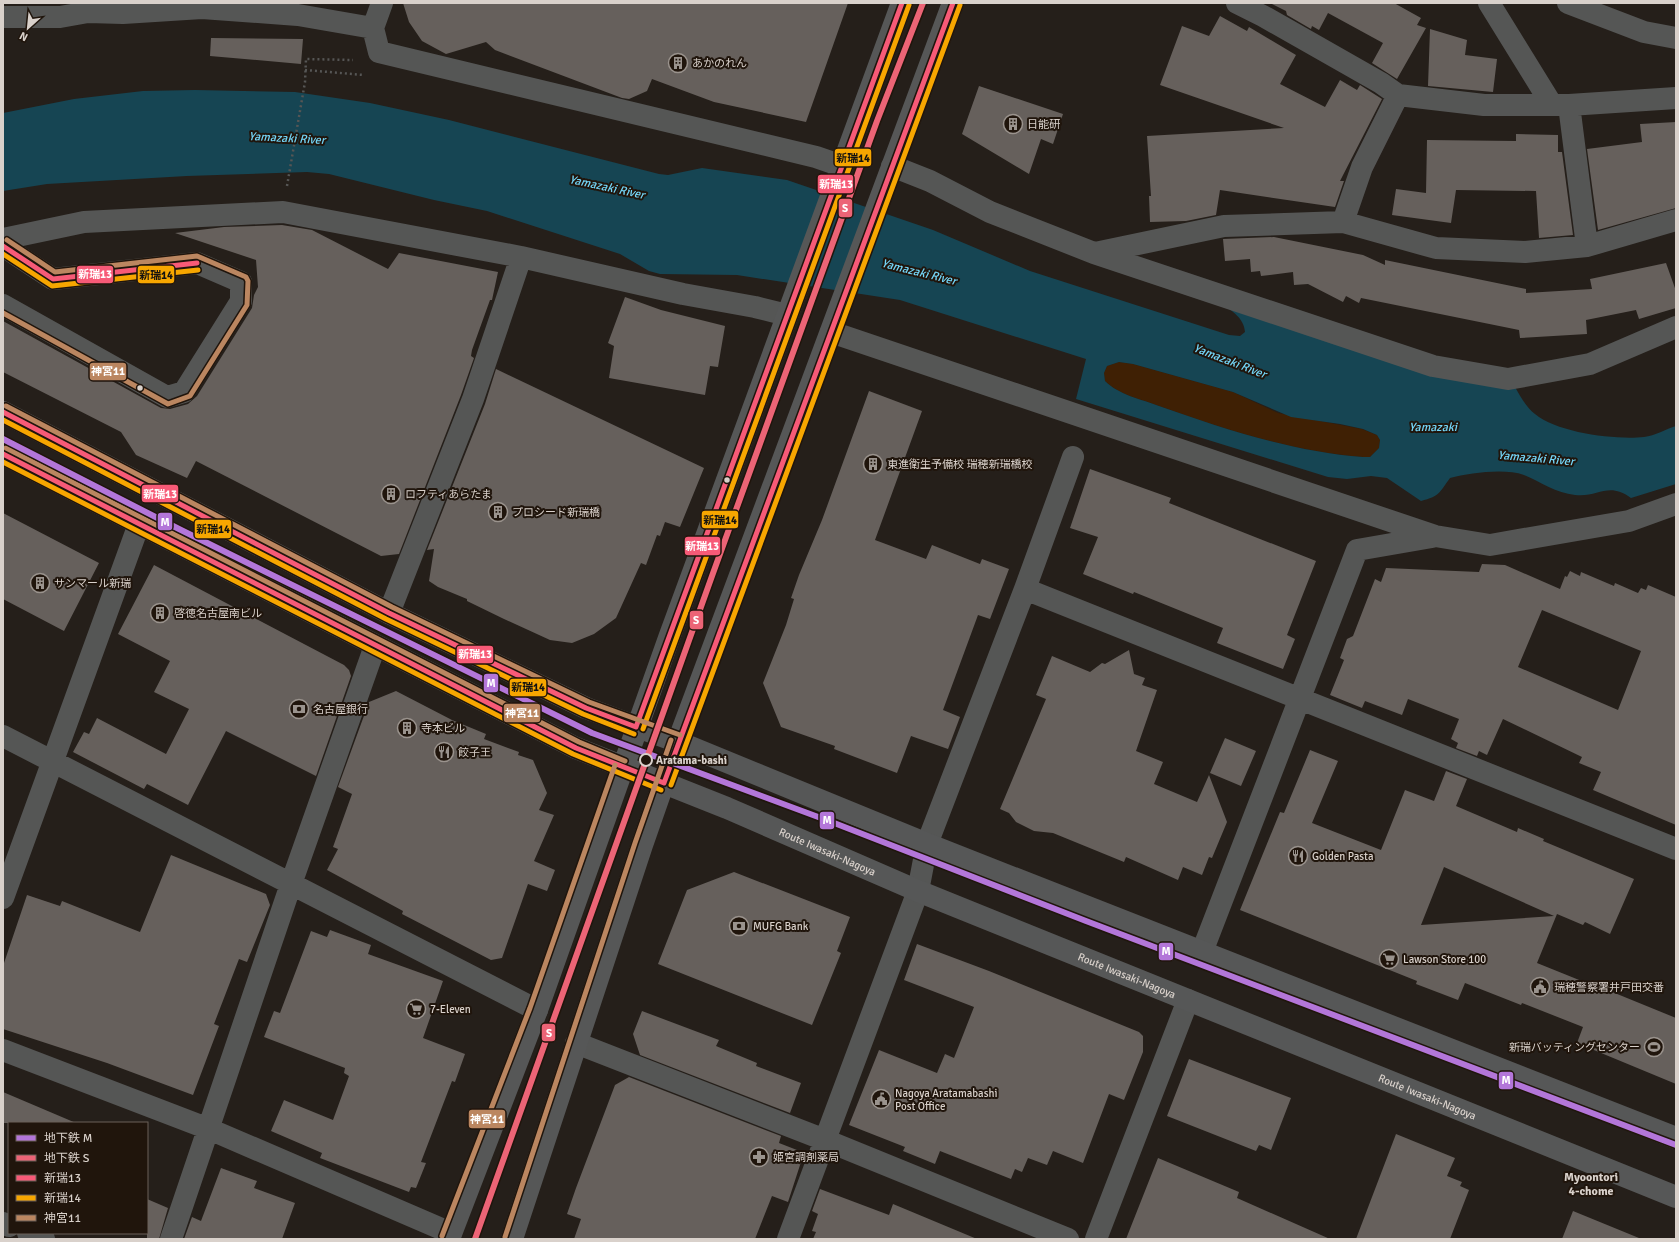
<svg xmlns="http://www.w3.org/2000/svg" width="1679" height="1242" viewBox="0 0 1679 1242" font-family="Signika,'Noto Sans JP',sans-serif">
  <style>
    .green { fill: #3f2004 }
    .water { fill: #164553; fill-rule: evenodd }
    .building { fill: #66605c; fill-rule: evenodd }
    .lines { fill: none; stroke-linecap: round; stroke-linejoin: round }
    .path { stroke: #565655; stroke-width: 2.5; stroke-dasharray: 2 3; stroke-linecap: butt }
    .minor { stroke: #555655; stroke-width: 22 }
    .major { stroke: #565757; stroke-width: 22 }
    .bus-1-casing { stroke: #20150c; stroke-width: 8 }
    .bus-2-casing { stroke: #20150c; stroke-width: 8 }
    .bus-3-casing { stroke: #20150c; stroke-width: 8 }
    .bus-1 { stroke: #f75a77; stroke-width: 5 }
    .bus-2 { stroke: #f7a600; stroke-width: 5 }
    .bus-3 { stroke: #bb8660; stroke-width: 5 }
    .metro-1-casing { stroke: #20150c; stroke-width: 9 }
    .metro-2-casing { stroke: #20150c; stroke-width: 9 }
    .metro-1 { stroke: #b376d9; stroke-width: 6 }
    .metro-2 { stroke: #ec6476; stroke-width: 6 }
    .bus-dot { fill: #d9d1cb; stroke: #20150c; stroke-width: 1.5 }
    .stop-dot { fill: #20150c; stroke: #d9d1cb; stroke-width: 2 }
    .labels { text-anchor: middle; stroke-width: 4; stroke-linejoin: round; paint-order: stroke }
    .poi-label { font-size: 11px; fill: #d9d1cb; stroke: #20150c; text-anchor: start }
    .stop-label { font-size: 11px; font-weight: bold; fill: #d9d1cb; stroke: #20150c; text-anchor: start }
    .street-label { font-size: 11px; fill: #d9d1cb; stroke: #20150c }
    .water-label { font-size: 12px; font-style: italic; fill: #74d7f9; stroke: #20150c }
    .neighbourhood-label { font-size: 12px; font-weight: bold; fill: #d9d1cb; stroke: #20150c }
    .line-badge { stroke: #20150c; stroke-width: 1.5 }
    .badge-label { font-size: 11px; text-anchor: middle; font-weight: bold; fill: #fff }
    .pale-badge-label { font-size: 11px; text-anchor: middle; font-weight: bold; fill: #111 }
  </style>
  <rect width="100%" height="100%" fill="#251f1a"/>
  <path class="green" d="M1119,362L1133,364L1233,392L1278,413L1362,429L1377,435L1380,440L1379,448L1370,457H1363C1293,452 1224,429 1159,406C1141,399 1119,395 1105,381L1104,373L1107,366Z"/>
  <path class="water" d="M195,90L295,92L370,103L449,120L659,174L668,175L702,168L787,180L933,230L1030,271L1229,335L1240,336L1245,332C1244,318 1232,311 1222,304L1515,387C1520,396 1526,407 1535,414C1558,433 1615,440 1644,437C1655,436 1666,429 1676,426V484L1631,498C1608,481 1598,498 1575,495C1556,493 1541,482 1524,475C1504,468 1470,473 1450,478C1439,493 1440,496 1421,501L1387,478L1371,476L1347,479L1328,477L1076,399L1086,359L900,300L737,275L660,274L649,271L620,254L487,211L434,200L329,174L307,172L187,176L47,184L3,191V113L74,99L143,91ZM1119,362L1133,364L1233,392L1291,417L1340,424L1363,429L1377,435L1380,440L1379,448L1370,457H1363C1294,452 1224,429 1159,406C1141,399 1119,395 1105,381L1104,373L1107,366Z"/>
  <path class="building" d="M403,3H848L806,122L714,102L652,79L647,91L629,99L622,98L495,50L486,42L446,54L422,41L409,22Z
    M1270,3H1394L1421,18L1417,25L1426,28L1397,79L1372,63L1383,43L1328,13L1319,30L1312,26L1311,29L1287,15L1286,11Z
    M1220,16L1247,31L1249,27L1296,55L1280,84L1325,107L1340,80L1357,90L1360,85L1382,99L1340,181H1344L1335,207L1220,190L1216,215L1186,221L1150,222L1149,196H1151L1147,136L1284,128L1160,85L1182,26L1209,36Z
    M1430,29L1467,40L1465,55L1497,59L1493,92L1428,86Z
    M211,38L303,39L301,64L210,56Z
    M979,86L1063,114L1053,144L1041,139L1029,174L962,134Z
    M1676,122V208L1598,230L1587,149L1642,142L1640,124Z
    M1516,134L1558,135V152H1562L1573,235L1539,238L1536,191L1456,190L1451,223L1392,215L1396,189L1426,193L1427,140L1516,141Z
    M282,225L312,230L388,269L399,253L498,272L492,300H490L472,350L471,356L474,358L461,395L399,554L381,556L196,461L187,478L136,455L121,432L3,372V321L161,408L170,409L188,404L197,396L252,308L254,295L258,287L256,260L175,233L224,227Z
    M1274,237L1363,255L1385,265V260L1526,289V293L1592,289L1590,279L1666,263L1676,291V308L1639,319L1636,310L1586,320L1587,334L1520,338L1519,330L1361,298L1359,303L1346,296L1343,302L1308,284L1294,285L1293,272L1261,276L1260,271L1251,272L1250,259L1225,261L1223,239Z
    M625,297L661,310L725,326L718,367L710,366L705,395L609,378L614,346L608,343Z
    M496,369L704,468L680,527L665,522L660,536L657,535L646,565L641,563L616,618L594,634L572,643L550,640L504,619L467,601V599L438,587L429,581L434,549L427,550L485,404Z
    M869,391L922,411L875,540L926,559L932,545L980,564L982,559L1009,569L990,619L978,615L943,710L960,717L948,749L911,736L897,773L834,749L835,746L781,727L763,683L786,625L794,599L791,598L799,575L822,520Z
    M1090,469L1171,498L1169,503L1316,561L1287,635L1295,639L1283,669L1217,643L1223,628L1134,592L1133,594L1083,574L1098,537L1070,528Z
    M3,513L99,563L64,631L3,599Z
    M1482,564L1505,565L1560,589L1565,576L1567,577L1570,571L1580,576L1581,572L1614,586L1615,583L1638,593L1641,588L1646,590L1648,585L1676,597V825L1593,790L1601,772L1579,763L1582,757L1503,719L1487,755L1479,751L1477,756L1456,748L1458,743L1451,739L1459,719L1408,699L1402,715L1365,701L1362,708L1330,695L1344,660L1340,658L1347,639L1353,636L1375,579L1381,582L1386,568L1479,572ZM1542,610L1641,651L1618,710L1518,667Z
    M154,565L344,665L349,670L351,676L316,776L226,731L188,805L147,784L144,789L73,752L84,732L89,734L97,718L166,754L189,709L154,692L170,661L118,634Z
    M1129,650L1134,674L1145,678L1142,685L1157,690L1136,751L1163,762L1154,784L1197,802L1209,775L1227,822L1212,858L1209,857L1202,875L1183,867L1178,880L1126,857L1124,862L1053,833L1034,831L1016,822L1009,813L1000,809L1046,699L1036,695L1052,656L1090,672L1102,663L1105,664Z
    M396,691L452,720L486,734L484,739L519,752L518,755L533,760L547,793L539,810L554,815L534,861L555,870L547,891L528,884L502,958L491,960L402,914L403,911L327,870L338,849L333,847L352,794L338,787L369,702Z
    M1225,738L1256,751L1241,786L1210,773Z
    M1310,750L1338,761L1312,823L1381,850L1405,790L1434,801L1446,771L1467,779L1456,806L1517,832L1518,828L1544,839L1543,841L1634,879L1610,934L1585,922L1583,925L1557,914L1537,963L1599,988L1600,987L1676,1018V1084L1577,1043L1583,1027L1522,1003L1521,1005L1465,983L1458,1000L1416,984L1417,981L1240,910L1280,812L1284,813ZM1444,867L1554,916L1421,925Z
    M171,855L266,894L270,905L247,962L239,959L214,1024L219,1026L193,1095L107,1063L3,1029V966L27,895L60,906L62,901L140,932Z
    M734,872L850,917L837,951L841,953L812,1025L658,964L687,890Z
    M330,930L371,945L368,954L443,981L423,1038L465,1054L455,1082L452,1081L421,1162L426,1163L416,1188L411,1187L409,1192L320,1158L322,1153L271,1131L284,1100L333,1120L349,1076L344,1073L345,1068L264,1037L274,1011L280,1013L311,931L327,937Z
    M917,944L989,971L1139,1032L1143,1036V1052L1124,1100L1109,1094L1083,1163L1053,1151L1047,1165L1028,1158L1022,1172L1015,1169L1011,1179L940,1151L935,1164L903,1151L905,1147L849,1125L879,1050L937,1073L945,1054L954,1058L974,1007L904,980Z
    M642,1011L719,1040L716,1046L757,1063L756,1066L801,1083L790,1113L640,1055L633,1034Z
    M1189,1059L1291,1098L1271,1150L1259,1145L1256,1151L1167,1116Z
    M629,1077L781,1136L779,1143L797,1150L801,1162L788,1202L772,1196L755,1239H574L581,1219L567,1214L576,1188L615,1085Z
    M3,1092L76,1123H3Z
    M1396,1134L1455,1158L1447,1176L1462,1182L1460,1186L1469,1190L1450,1239H1356Z
    M1158,1158L1239,1192L1237,1198L1330,1239H1126Z
    M221,1168L257,1181L254,1188L295,1203L282,1239H184L192,1217L201,1221Z
    M820,1189L889,1215L893,1204L977,1239H813L816,1232L812,1231L818,1214L812,1211Z
    M147,1199L168,1208L159,1239H147Z
    M1573,1211L1639,1238V1239H1562Z"/>
  <g class="lines">
    <path class="path" d="M305,70L364,75
      M287,186L305,82L306,59L353,60"/>
    <path class="minor" d="M85,3L88,12L123,13L202,8L298,15L373,28
      M382,3L373,28L379,52L816,157L842,166
      M1237,3L1263,16L1381,83L1398,95L1484,105H1569L1676,98
      M1489,3L1552,105
      M1568,3L1644,32L1676,38
      M3,17H60L88,12
      M1569,105L1587,246
      M892,166L930,181L990,212L1094,253L1433,366L1508,379L1590,364L1676,327
      M1343,222L1362,167L1398,95
      M3,239L84,222L283,212L521,257L683,294L755,307L787,315
      M3,246L53,279L197,263L241,282V301L184,392L167,397L3,305
      M1095,253L1224,226L1343,222L1436,248L1525,252L1587,246L1676,220
      M831,332L1435,536L1490,545L1629,521L1676,504
      M1025,589L1073,457
      M389,613L473,399L521,257
      M3,736L537,1010
      M3,898L139,524
      M1202,952L1357,550L1432,537
      M576,1043L825,1140L1068,1239
      M3,1050L209,1129L451,1233
      M3,1223L9,1226
      M28,1233L44,1239
      M171,1239L291,884L375,646
      M788,1239L918,891L927,844L1025,589L1676,849
      M1096,1239L1188,1000"/>
    <g class="major">
      <path d="M3,412L389,613L586,708L678,742L927,844L1676,1138"/>
      <path id="s1" d="M3,454L576,748L727,808L918,891L1676,1197"/>
      <path d="M449,1239L537,1010L669,638L902,3"/>
      <path d="M512,1239L642,845L678,742L953,3"/>
    </g>
    <defs>
      <path id="bus-1" d="M3,246L53,279L197,263
        M3,412L389,613L586,708L636,727
        M3,454L576,748L664,783
        M636,727L902,3
        M664,783L953,3"/>
      <path id="bus-2" d="M3,254L52,286L198,270
        M3,420L386,619L583,714L634,734
        M3,462L573,754L661,790
        M643,729L909,5
        M671,785L960,5"/>
      <path id="bus-3" d="M3,313L168,404L190,396L247,305L248,281L246,277L197,256L55,272L7,240
        M6,406L392,607L589,702L680,735
        M6,448L579,742L625,761
        M442,1236L530,1008L615,765
        M505,1237L635,843L671,740"/>
    </defs>
    <use href="#bus-1" class="bus-1-casing"/>
    <use href="#bus-2" class="bus-2-casing"/>
    <use href="#bus-3" class="bus-3-casing"/>
    <use href="#bus-1" class="bus-1"/>
    <use href="#bus-2" class="bus-2"/>
    <use href="#bus-3" class="bus-3"/>
    <defs>
      <path id="metro-1" d="M3,439L179,529L592,733L829,821L1086,921L1676,1145"/>
      <path id="metro-2" d="M475,1239L712,576L877,121L923,3"/>
    </defs>
    <use href="#metro-1" class="metro-1-casing"/>
    <use href="#metro-2" class="metro-2-casing"/>
    <use href="#metro-1" class="metro-1"/>
    <use href="#metro-2" class="metro-2"/>
  </g>
  <defs>
    <symbol id="building-ring" viewBox="-11 -11 22 22"><circle r="9.5" fill="#20150c" stroke="#9a938d" stroke-width="1.5"/><path d="M-4-6H4V6H1V3H-1V6H-4ZM-2.5-4.3h1.7v1.8h-1.7ZM.8-4.3h1.7v1.8H.8ZM-2.5-1h1.7V.8h-1.7ZM.8-1h1.7V.8H.8Z" fill="#9a938d"/></symbol>
    <symbol id="bank-ring" viewBox="-11 -11 22 22"><circle r="9.5" fill="#20150c" stroke="#9a938d" stroke-width="1.5"/><path d="M-6-4H6V4H-6ZM0-2.3a2.3 2.3 0 1 0 0 4.6a2.3 2.3 0 1 0 0-4.6Z" fill="#9a938d"/></symbol>
    <symbol id="restaurant-ring" viewBox="-11 -11 22 22"><circle r="9.5" fill="#20150c" stroke="#9a938d" stroke-width="1.5"/><path d="M-5-6h1v4h1v-4h1v4h1v-4h1v5L-1.5 .5V6h-2V.5L-5-1ZM5-6V6H3V1.5H1.5Q1.5-4 5-6Z" fill="#9a938d"/></symbol>
    <symbol id="supermarket-ring" viewBox="-11 -11 22 22"><circle r="9.5" fill="#20150c" stroke="#9a938d" stroke-width="1.5"/><path d="M-6-5.5h2.5l.6 2H6L4.5 2H-2.5L-4.4-4H-6ZM-1.5 3.2a1.3 1.3 0 1 0 .1 0ZM3 3.2a1.3 1.3 0 1 0 .1 0Z" fill="#9a938d"/></symbol>
    <symbol id="civic-ring" viewBox="-11 -11 22 22"><circle r="9.5" fill="#20150c" stroke="#9a938d" stroke-width="1.5"/><path d="M-.6-6.5H3V-4.5H.6V-3L4-1V1h2V6H-6V1h2V-1L-.6-3ZM-1.2 2.5V6h2.4V2.5Z" fill="#9a938d"/></symbol>
    <symbol id="stadium-ring" viewBox="-11 -11 22 22"><circle r="9.5" fill="#20150c" stroke="#9a938d" stroke-width="1.5"/><path d="M0-5a6.5 5 0 1 0 0 10a6.5 5 0 1 0 0-10ZM-3.5-1.8h7v3.6h-7Z" fill="#9a938d"/></symbol>
    <symbol id="pharmacy-ring" viewBox="-11 -11 22 22"><circle r="9.5" fill="#20150c" stroke="#9a938d" stroke-width="1.5"/><path d="M-2-6h4v4h4v4h-4v4h-4v-4h-4v-4h4Z" fill="#9a938d"/></symbol>
  </defs>
  <g fill-rule="evenodd">
    <use href="#building-ring" x="667" y="52" width="22" height="22"/>
    <use href="#building-ring" x="1002" y="113" width="22" height="22"/>
    <use href="#building-ring" x="862" y="453" width="22" height="22"/>
    <use href="#building-ring" x="380" y="483" width="22" height="22"/>
    <use href="#building-ring" x="487" y="501" width="22" height="22"/>
    <use href="#building-ring" x="29" y="572" width="22" height="22"/>
    <use href="#building-ring" x="149" y="602" width="22" height="22"/>
    <use href="#bank-ring" x="288" y="698" width="22" height="22"/>
    <use href="#building-ring" x="396" y="717" width="22" height="22"/>
    <use href="#restaurant-ring" x="433" y="741" width="22" height="22"/>
    <use href="#restaurant-ring" x="1287" y="845" width="22" height="22"/>
    <use href="#bank-ring" x="728" y="915" width="22" height="22"/>
    <use href="#supermarket-ring" x="1378" y="948" width="22" height="22"/>
    <use href="#civic-ring" x="1529" y="976" width="22" height="22"/>
    <use href="#supermarket-ring" x="405" y="998" width="22" height="22"/>
    <use href="#stadium-ring" x="1643" y="1036" width="22" height="22"/>
    <use href="#civic-ring" x="870" y="1088" width="22" height="22"/>
    <use href="#pharmacy-ring" x="748" y="1146" width="22" height="22"/>
  </g>
  <g class="bus-dot">
    <circle cx="140" cy="388" r="3.5"/>
    <circle cx="727" cy="480" r="3.5"/>
  </g>
  <circle class="stop-dot" cx="646" cy="760" r="6"/>
  <g class="labels">
    <g class="poi-label">
      <text x="692" y="67">あかのれん</text>
      <text x="1027" y="128">日能研</text>
      <text x="887" y="468">東進衛生予備校 瑞穂新瑞橋校</text>
      <text x="405" y="498">ロフティあらたま</text>
      <text x="512" y="516">プロシード新瑞橋</text>
      <text x="54" y="587">サンマール新瑞</text>
      <text x="174" y="617">啓徳名古屋南ビル</text>
      <text x="313" y="713">名古屋銀行</text>
      <text x="421" y="732">寺本ビル</text>
      <text x="458" y="756">餃子王</text>
      <text x="1312" y="860">Golden Pasta</text>
      <text x="753" y="930">MUFG Bank</text>
      <text x="1403" y="963">Lawson Store 100</text>
      <text x="1554" y="991">瑞穂警察署井戸田交番</text>
      <text x="430" y="1013">7-Eleven</text>
      <text x="1640" y="1051" text-anchor="end">新瑞バッティングセンター</text>
      <text x="895" y="1097">Nagoya Aratamabashi<tspan x="895" dy="13">Post Office</tspan></text>
      <text x="773" y="1161">姫宮調剤薬局</text>
    </g>
    <g class="stop-label">
      <text x="656" y="764">Aratama-bashi</text>
    </g>
    <g class="street-label">
      <text dy="4" stroke="none"><textPath href="#s1" startOffset="916">Route Iwasaki-Nagoya</textPath></text>
      <text dy="4" stroke="none"><textPath href="#s1" startOffset="1240">Route Iwasaki-Nagoya</textPath></text>
      <text dy="4" stroke="none"><textPath href="#s1" startOffset="1564">Route Iwasaki-Nagoya</textPath></text>
    </g>
    <g class="water-label">
      <text transform="translate(287 138) rotate(3)" y="4">Yamazaki River</text>
      <text transform="translate(607 187) rotate(12)" y="4">Yamazaki River</text>
      <text transform="translate(919 272) rotate(14)" y="4">Yamazaki River</text>
      <text transform="translate(1230 361) rotate(21)" y="4">Yamazaki River</text>
      <text x="1433" y="431">Yamazaki</text>
      <text transform="translate(1536 458) rotate(5)" y="4">Yamazaki River</text>
    </g>
    <g class="neighbourhood-label">
      <text x="1591" y="1181">Myoontori<tspan x="1591" dy="14">4-chome</tspan></text>
    </g>
  </g>
  <g class="line-badge">
    <rect x="834" y="148" width="38" height="19" rx="4" fill="#f7a600"/>
    <rect x="817" y="174" width="37" height="20" rx="4" fill="#f75a77"/>
    <rect x="838" y="198" width="15" height="20" rx="4" fill="#ec6476"/>
    <rect x="76" y="265" width="38" height="19" rx="4" fill="#f75a77"/>
    <rect x="137" y="265" width="38" height="19" rx="4" fill="#f7a600"/>
    <rect x="89" y="362" width="38" height="19" rx="4" fill="#bb8660"/>
    <rect x="141" y="484" width="38" height="19" rx="4" fill="#f75a77"/>
    <rect x="701" y="510" width="38" height="19" rx="4" fill="#f7a600"/>
    <rect x="157" y="512" width="16" height="19" rx="4" fill="#b376d9"/>
    <rect x="194" y="519" width="38" height="20" rx="4" fill="#f7a600"/>
    <rect x="684" y="536" width="37" height="20" rx="4" fill="#f75a77"/>
    <rect x="689" y="610" width="15" height="20" rx="4" fill="#ec6476"/>
    <rect x="456" y="645" width="38" height="19" rx="4" fill="#f75a77"/>
    <rect x="483" y="673" width="16" height="20" rx="4" fill="#b376d9"/>
    <rect x="509" y="678" width="38" height="19" rx="4" fill="#f7a600"/>
    <rect x="503" y="703" width="38" height="20" rx="4" fill="#bb8660"/>
    <rect x="819" y="811" width="16" height="19" rx="4" fill="#b376d9"/>
    <rect x="1158" y="942" width="16" height="19" rx="4" fill="#b376d9"/>
    <rect x="541" y="1023" width="15" height="19" rx="4" fill="#ec6476"/>
    <rect x="1498" y="1071" width="16" height="19" rx="4" fill="#b376d9"/>
    <rect x="468" y="1109" width="38" height="20" rx="4" fill="#bb8660"/>
  </g>
  <g class="badge-label">
    <text x="836" y="188">新瑞13</text>
    <text x="845" y="212">S</text>
    <text x="95" y="278">新瑞13</text>
    <text x="108" y="375">神宮11</text>
    <text x="160" y="498">新瑞13</text>
    <text x="165" y="526">M</text>
    <text x="702" y="550">新瑞13</text>
    <text x="696" y="624">S</text>
    <text x="475" y="658">新瑞13</text>
    <text x="491" y="687">M</text>
    <text x="522" y="717">神宮11</text>
    <text x="827" y="824">M</text>
    <text x="1166" y="955">M</text>
    <text x="549" y="1037">S</text>
    <text x="1506" y="1084">M</text>
    <text x="487" y="1123">神宮11</text>
  </g>
  <g class="pale-badge-label">
    <text x="853" y="162">新瑞14</text>
    <text x="156" y="279">新瑞14</text>
    <text x="720" y="524">新瑞14</text>
    <text x="213" y="533">新瑞14</text>
    <text x="528" y="691">新瑞14</text>
  </g>
  <rect width="1679" height="1242" fill="none" stroke="#d9d1cb" stroke-width="8"/>
  <rect x="8" y="1122" width="140" height="112" fill="#20150c" stroke="#6a6058"/>
  <rect x="16" y="1135" width="20" height="6" fill="#b376d9" stroke="#6a6058"/>
  <text x="44" y="1142" font-size="12" fill="#d9d1cb">地下鉄 M</text>
  <rect x="16" y="1155" width="20" height="6" fill="#ec6476" stroke="#6a6058"/>
  <text x="44" y="1162" font-size="12" fill="#d9d1cb">地下鉄 S</text>
  <rect x="16" y="1175" width="20" height="6" fill="#f75a77" stroke="#6a6058"/>
  <text x="44" y="1182" font-size="12" fill="#d9d1cb">新瑞13</text>
  <rect x="16" y="1195" width="20" height="6" fill="#f7a600" stroke="#6a6058"/>
  <text x="44" y="1202" font-size="12" fill="#d9d1cb">新瑞14</text>
  <rect x="16" y="1215" width="20" height="6" fill="#bb8660" stroke="#6a6058"/>
  <text x="44" y="1222" font-size="12" fill="#d9d1cb">神宮11</text>
  <g transform="translate(28 28) rotate(207)" stroke="#20150c" stroke-width="3" paint-order="stroke">
  <path d="M0-3L7 15L0 10L-7 15Z" fill="#d9d1cb"/>
  <text y="-6" font-size="11" font-weight="bold" text-anchor="middle" fill="#d9d1cb">N</text>
  </g>
</svg>
